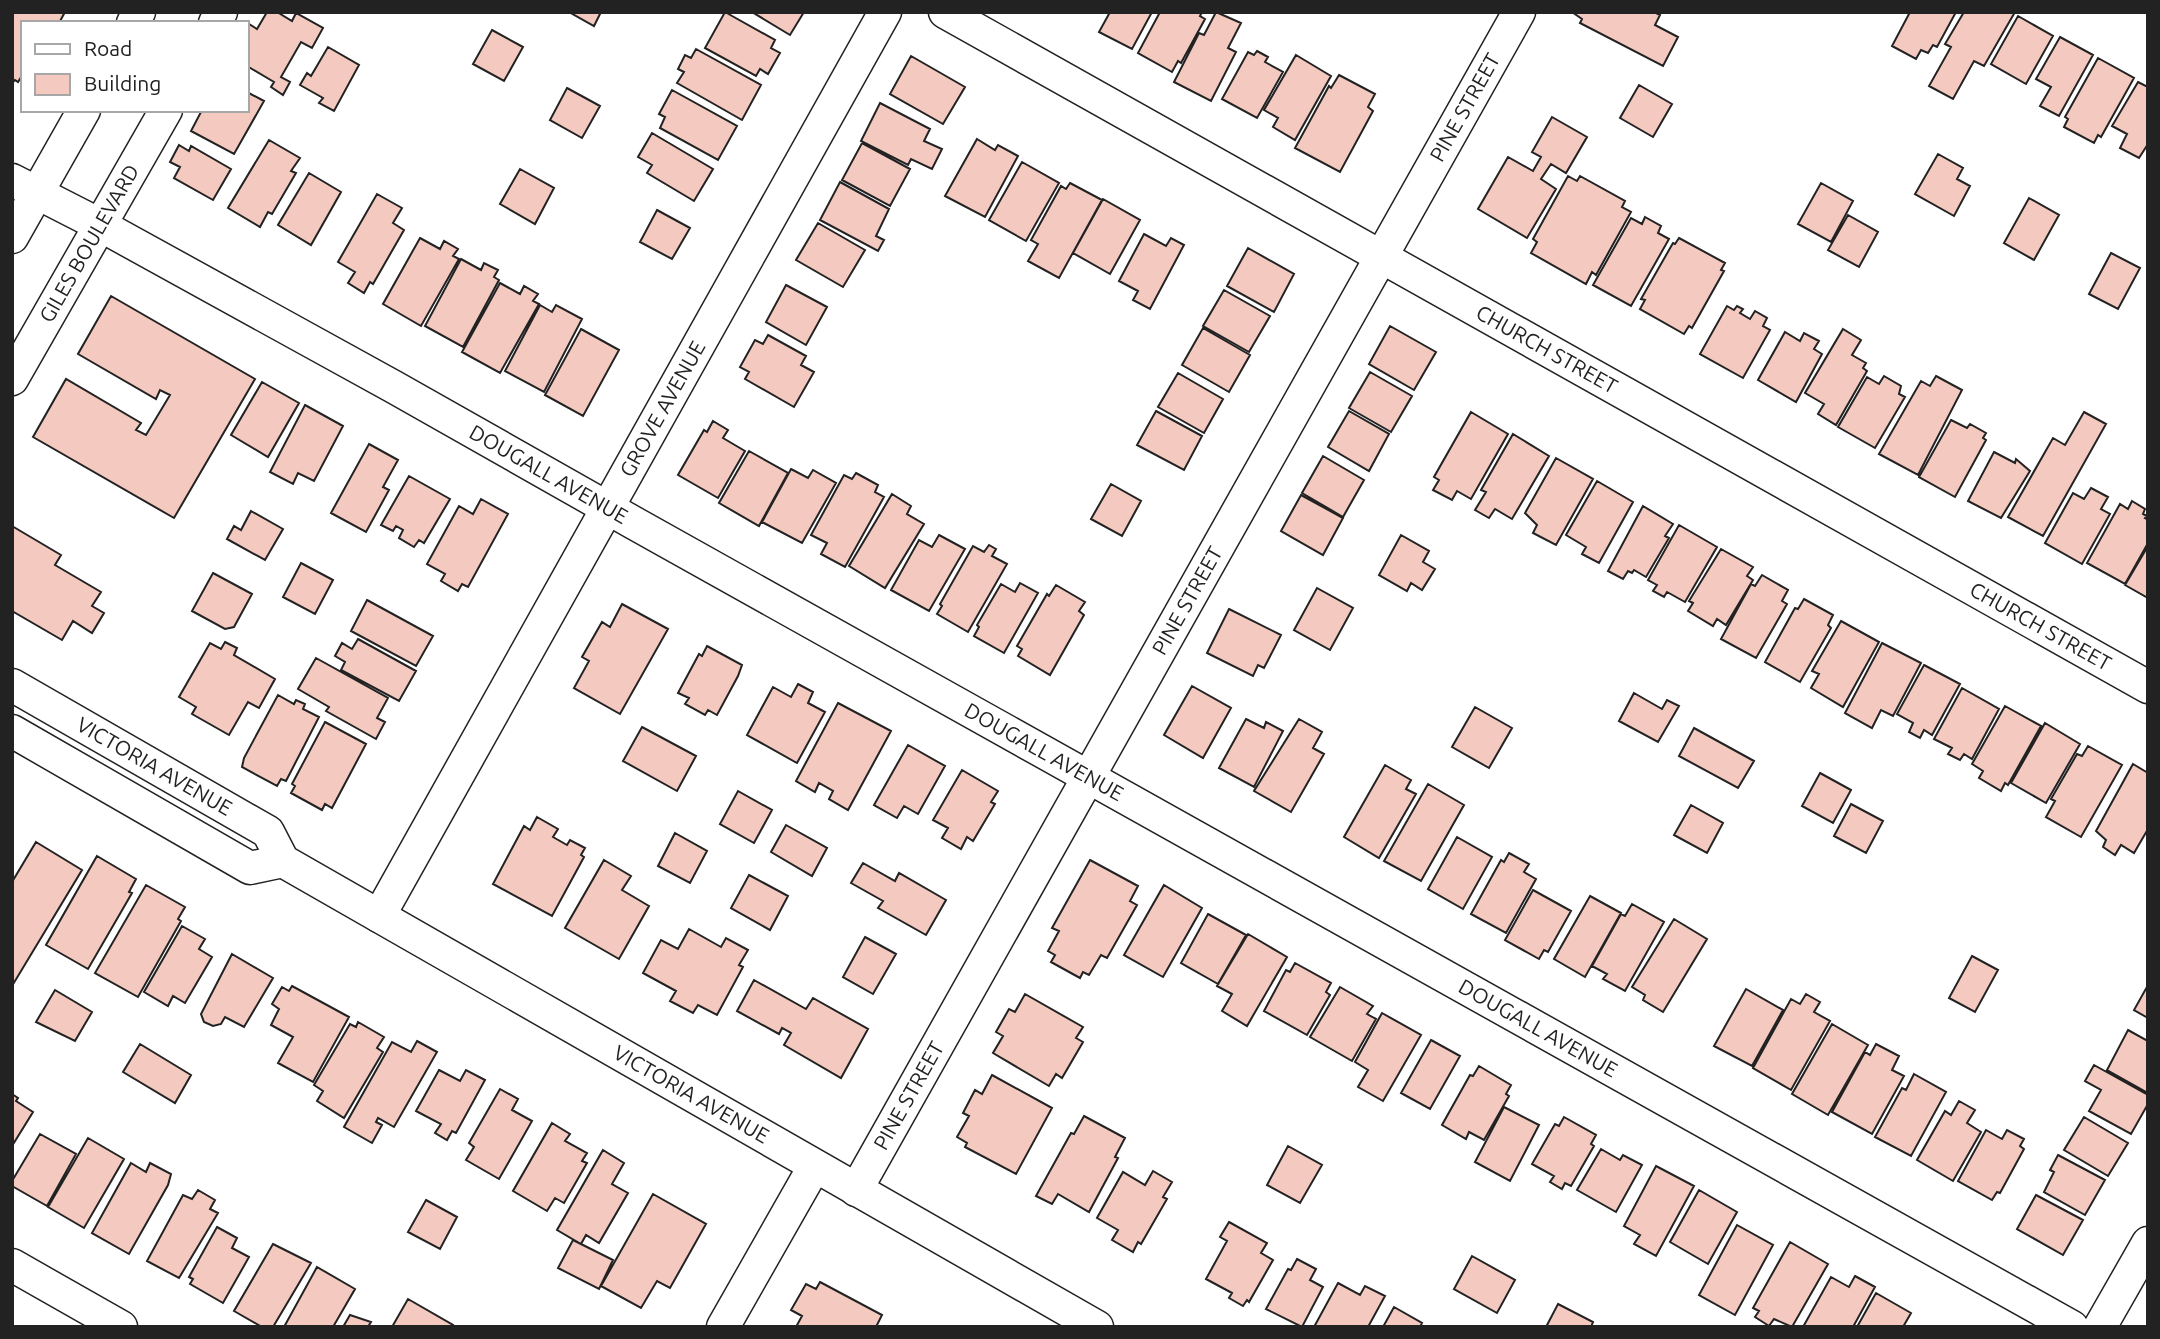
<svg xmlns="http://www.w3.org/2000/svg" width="2160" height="1339" viewBox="0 0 2160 1339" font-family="Ubuntu,sans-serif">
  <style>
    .building { fill: #f3c9c0; stroke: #222; stroke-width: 2 }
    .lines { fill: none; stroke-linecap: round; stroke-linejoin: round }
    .street-casing { stroke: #222; stroke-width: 35 }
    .street { stroke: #fff; stroke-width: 32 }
    .labels { text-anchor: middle; stroke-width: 5; stroke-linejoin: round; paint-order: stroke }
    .street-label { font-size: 21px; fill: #222; stroke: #fff }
  </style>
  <rect width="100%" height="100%" fill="#fff"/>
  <path class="building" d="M12,12H65L59,23H23V74L18,82L15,80L13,82Z
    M267,12H277L292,21L296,13L323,28L312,48L301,42L281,77L290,82L283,95L271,87L274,82L247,66V28L249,24L257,29Z
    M569,12H601L594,26Z
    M725,12L775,40L771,48L780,53L768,74L760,69L756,76L705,48Z
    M752,12H804L790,35Z
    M1110,12H1152L1132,49L1099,32Z
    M1160,12H1202L1200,16L1205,19L1181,63L1178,61L1172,72L1138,53Z
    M1216,12L1241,23L1228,48L1236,52L1211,101L1174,82L1199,33L1204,35Z
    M1572,12H1654L1660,15L1655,25L1678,37L1663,66L1580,23L1582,19Z
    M1910,12H1956L1937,47L1933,45L1928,53L1921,50L1916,59L1892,46Z
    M1964,12H2015L1984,66L1974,61L1953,99L1929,86L1951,47L1945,44Z
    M2018,16L2053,36L2026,84L1991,64Z
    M492,30L523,47L504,81L473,64Z
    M2060,37L2093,55L2059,116L2040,106L2051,87L2036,79Z
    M328,47L359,65L334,111L319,103L323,98L300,85L307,73L311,76Z
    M696,49L761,85L742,120L677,83L684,72L678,69L685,55L691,58Z
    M1257,51L1268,57L1265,62L1283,72L1257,118L1222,99L1248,52L1254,55Z
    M1296,55L1331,76L1295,140L1273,127L1278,118L1264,110Z
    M911,56L965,87L943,124L890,94Z
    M2098,58L2134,78L2101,137L2098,135L2094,143L2064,127L2068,119L2065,117Z
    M1339,75L1375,94L1368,107L1373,111L1340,172L1295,148L1329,86L1331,88Z
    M2138,82L2148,87V144L2139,158L2120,148L2127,134L2112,126Z
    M1639,85L1672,104L1653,137L1620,118Z
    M567,88L600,106L582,138L550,120Z
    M672,90L737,126L718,160L660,128L665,117L659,114Z
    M247,92L264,101L234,154L191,131L202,110H247Z
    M880,103L930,129L924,141L942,149L932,169L911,159L908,165L861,141Z
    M1552,117L1587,137L1566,173L1551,164L1541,179L1556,189L1527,238L1478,209L1508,157L1533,171L1541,157L1532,152Z
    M652,133L713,169L694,201L647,173L652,165L638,157Z
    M977,139L995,150L998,145L1018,156L985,217L945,196Z
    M269,140L300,158L291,171L296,173L272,214L268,212L260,227L228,208Z
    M862,143L910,169L890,206L842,180Z
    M179,145L189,151L191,146L231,169L213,200L174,178L180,167L170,162Z
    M1938,154L1963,168L1957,179L1970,186L1954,216L1915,194Z
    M1022,162L1059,183L1026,241L989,220Z
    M520,169L554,188L535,224L500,204Z
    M309,173L341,192L311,245L278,225Z
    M1568,176L1577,181L1580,176L1625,201L1622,207L1631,212L1596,275L1592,272L1586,284L1531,253L1537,242L1533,239Z
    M840,182L889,209L876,236L884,240L878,251L820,220Z
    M1070,183L1102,200L1059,278L1028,261L1038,244L1031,240L1061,186L1066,189Z
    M1821,183L1853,201L1831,242L1798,224Z
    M377,194L402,208L393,223L404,230L373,284L370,282L364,293L348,283L355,272L338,262Z
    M2029,198L2059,215L2034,260L2004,243Z
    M1103,199L1140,220L1110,274L1073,253Z
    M657,210L690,228L672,259L640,242Z
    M1848,215L1878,232L1859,267L1828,250Z
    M1645,217L1661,226L1658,233L1669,239L1631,306L1593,285L1631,218L1642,224Z
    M818,223L865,250L843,287L796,260Z
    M1144,234L1166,246L1171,238L1184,245L1150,309L1133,300L1138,291L1119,281Z
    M420,238L440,249L444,241L458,249L453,256L459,259L421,326L383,304Z
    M1679,238L1725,263L1721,270L1724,271L1692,328L1689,326L1684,334L1640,309L1645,300L1641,299L1673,243L1675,244Z
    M1248,248L1294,274L1274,312L1227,286Z
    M2111,253L2140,268L2118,309L2089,294Z
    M461,259L481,270L484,263L498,270L494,277L499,280L463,347L425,326Z
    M500,283L520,294L524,286L538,294L533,301L539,304L500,373L462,352Z
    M786,285L827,307L806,345L766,322Z
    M1224,290L1270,316L1249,352L1203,326Z
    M111,296L255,379L174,518L33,437L66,379L141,423L136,430L146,435L170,395L160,390L156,399L78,354Z
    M540,305L552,312L556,305L582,319L544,392L505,371Z
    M1727,306L1734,310L1737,306L1743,309L1740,313L1750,319L1755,311L1767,318L1763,326L1770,330L1743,378L1700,354Z
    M1390,326L1436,352L1414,390L1369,364Z
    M1203,328L1250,355L1229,392L1182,365Z
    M581,329L619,350L583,416L545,395Z
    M1843,329L1861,340L1852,355L1866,363L1863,368L1867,371L1836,425L1818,414L1824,404L1805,393Z
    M1785,332L1800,341L1804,333L1819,341L1814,349L1822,354L1796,402L1758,380Z
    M768,335L806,356L801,365L814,372L794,407L745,379L749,372L740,367L755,340L763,344Z
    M1370,372L1412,396L1391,432L1349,408Z
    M1178,373L1223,399L1204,433L1158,407Z
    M1884,376L1901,386L1899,394L1905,397L1875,448L1838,427L1867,377L1879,384Z
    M1936,376L1962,390L1918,475L1879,454L1921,381L1930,386Z
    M262,382L299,403L268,457L231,435Z
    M305,405L343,426L314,481L298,473L293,484L270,472Z
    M1156,411L1202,436L1184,470L1137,445Z
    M1349,411L1389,434L1369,471L1328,447Z
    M1471,412L1508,434L1471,499L1457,491L1452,500L1433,490L1439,480L1434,477Z
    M2084,412L2106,424L2043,536L2008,517L2053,438L2065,445Z
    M1951,420L1967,428L1970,424L1986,433L1983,438L1986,440L1955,497L1919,477Z
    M713,421L728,430L723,438L745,451L718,498L678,475L704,430L707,432Z
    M1513,434L1549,456L1512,519L1495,509L1489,518L1475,510L1486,492L1481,490Z
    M369,444L398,460L383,487L389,490L366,532L331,513Z
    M749,451L788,473L759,526L719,503Z
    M1994,452L2015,463L2016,459L2030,471L2001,518L1968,501Z
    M1323,456L1364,480L1343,517L1302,493Z
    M1556,458L1593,479L1556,545L1533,533L1537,525L1525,513Z
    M791,469L808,478L813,470L836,483L802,543L762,522Z
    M856,473L878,485L875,492L884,497L845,567L821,554L827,543L811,535L844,475L852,479Z
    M409,476L450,499L424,543L419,540L414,547L399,538L403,530L396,526L393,531L381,525Z
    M1597,481L1633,502L1599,563L1582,554L1586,547L1566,535Z
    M1111,484L1141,501L1122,536L1091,519Z
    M2091,488L2108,497L2101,509L2110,514L2082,564L2045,543L2073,493L2084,499Z
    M892,494L911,506L907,514L924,524L885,588L849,566Z
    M1301,495L1343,518L1323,555L1281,531Z
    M481,499L508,514L468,587L462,584L458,591L441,581L445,574L427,564L459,506L473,514Z
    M2132,501L2145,509L2143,514L2147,516L2145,518L2148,520V543L2125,584L2087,563L2120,504L2128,509Z
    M1643,506L1673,524L1665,536L1669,538L1646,577L1634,570L1632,573L1628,571L1623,579L1608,571Z
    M251,511L283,529L265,560L227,539L234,526L241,530Z
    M1679,525L1717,547L1685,602L1667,592L1664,597L1653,591L1657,585L1648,580Z
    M12,526L61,555L55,565L101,592L92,606L104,613L92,633L73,621L62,640L12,611Z
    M939,535L965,549L929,611L891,590L919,540L932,547Z
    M1401,535L1429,551L1423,562L1435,569L1422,590L1411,583L1407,591L1379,575Z
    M989,545L996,549L992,556L1007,564L968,632L937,614L942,606L940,604L973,546L984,552Z
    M2148,546V598L2125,585Z
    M1721,549L1753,567L1747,576L1753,580L1726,625L1717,619L1713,626L1688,611L1693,603L1689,601Z
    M301,563L333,580L315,614L283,597Z
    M213,573L252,594L234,627L225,629L192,611Z
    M1762,575L1788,590L1782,601L1787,604L1756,658L1721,639L1751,584L1755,586Z
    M1020,583L1038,593L1004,653L974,636L979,627L977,625L1001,584L1015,592Z
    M1056,585L1085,602L1079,611L1084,615L1050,675L1018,656L1022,649L1017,646L1047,594L1049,596Z
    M1317,588L1353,608L1330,650L1294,630Z
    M1804,599L1833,615L1828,625L1831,628L1800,682L1765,662L1795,608L1798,609Z
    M367,600L433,636L416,666L351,631Z
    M622,604L668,629L620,714L574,688L589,661L582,657L602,622L610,627Z
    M1229,609L1281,635L1264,668L1258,665L1253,676L1207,653Z
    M1841,621L1879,642L1843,707L1811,688L1819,674L1812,671Z
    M358,639L416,671L399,701L341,670L345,662L335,656L342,643L352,649Z
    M225,642L237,648L234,655L275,679L259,708L248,702L229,735L192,714L196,707L179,697L210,643L221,649Z
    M1882,643L1921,663L1893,716L1881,710L1872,728L1845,713Z
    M707,646L742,665L738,676L717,715L708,710L705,715L685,704L689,698L678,693L699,654L702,656Z
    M316,658L388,698L377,718L385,722L376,739L326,711L329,707L298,689Z
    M1924,665L1960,684L1932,735L1924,730L1920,738L1909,732L1913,723L1897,714Z
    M798,684L813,692L808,703L825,712L797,763L747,735L773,687L791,697Z
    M1192,686L1231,708L1203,758L1164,735Z
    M1962,688L1999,709L1972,759L1964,754L1960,760L1948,754L1952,748L1934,739Z
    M1634,693L1662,709L1667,700L1679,706L1658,742L1619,721Z
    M278,695L294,704L296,700L305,704L303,709L319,717L286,781L281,779L277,786L242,767L244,758Z
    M838,703L891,731L848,810L829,799L833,791L819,783L815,792L796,781Z
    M2005,706L2041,726L2008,785L2005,783L2001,791L1979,778L1983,771L1972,764Z
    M1475,707L1512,728L1489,768L1452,747Z
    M1246,719L1264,728L1266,722L1283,731L1254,787L1219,768Z
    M1299,719L1322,732L1313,748L1324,754L1291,812L1254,791Z
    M325,722L366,744L332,808L325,804L322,810L291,793L295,786L292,784Z
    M2045,723L2080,744L2046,803L2011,783Z
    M642,727L696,756L677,791L623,761Z
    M1694,728L1754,761L1738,788L1679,756Z
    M908,745L945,766L918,814L904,806L897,818L874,805Z
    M2088,746L2122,765L2081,837L2046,817L2055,801L2051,799L2077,754L2082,756Z
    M2133,764L2148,773V829L2134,853L2121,845L2115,855L2103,847L2106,840L2096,831Z
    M1385,765L1411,780L1406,789L1416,794L1379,858L1344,837Z
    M962,770L998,791L991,802L995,804L973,841L967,837L961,849L942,838L948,828L933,820Z
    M1820,773L1851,790L1833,823L1802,806Z
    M1428,784L1464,805L1421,881L1384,861Z
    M738,791L772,810L754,843L720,824Z
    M1851,804L1883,821L1866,853L1834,836Z
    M1691,805L1723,823L1707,853L1674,835Z
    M537,817L558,829L553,837L567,845L570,840L585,848L581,855L584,857L552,916L493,884L524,826L530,830Z
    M786,825L827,848L812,876L771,852Z
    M675,833L707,851L690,883L658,866Z
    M1457,837L1492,857L1463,909L1428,889Z
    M36,842L82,870L12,986V882Z
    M1509,853L1529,864L1524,872L1536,879L1506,933L1471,914L1501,860L1504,862Z
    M97,856L136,879L129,892L132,893L88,969L46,945Z
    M604,860L631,876L622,890L649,906L619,959L565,928Z
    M1090,860L1138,886L1130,901L1137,905L1107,958L1101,955L1089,975L1083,972L1080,978L1051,962L1055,955L1048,951L1059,931L1052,928Z
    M863,863L895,881L899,873L946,900L926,935L878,908L883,901L851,883Z
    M749,875L788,896L770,930L731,908Z
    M146,885L185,907L178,919L181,921L138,997L95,973Z
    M1164,885L1202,908L1163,977L1124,955Z
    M1533,890L1571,911L1548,952L1544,950L1539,959L1505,940Z
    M1590,896L1621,913L1585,977L1554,959Z
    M1632,904L1664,922L1625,991L1603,979L1607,974L1592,966L1621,914L1625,916Z
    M1208,914L1246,935L1218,984L1181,963Z
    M1674,919L1707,939L1663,1012L1643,1000L1645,995L1632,987Z
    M182,926L205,939L199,949L212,957L185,1003L173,996L168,1006L144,992Z
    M689,929L721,947L726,938L748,950L739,965L743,967L717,1015L698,1005L693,1013L670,1001L676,991L643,973L661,940L678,949Z
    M1248,934L1287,957L1247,1026L1222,1011L1232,994L1217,986Z
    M865,937L896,954L873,994L843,977Z
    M232,954L273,978L244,1027L225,1017L221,1024L213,1026L204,1022L201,1014Z
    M1972,956L1998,970L1975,1012L1949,998Z
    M1295,963L1331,983L1326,992L1330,995L1307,1035L1264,1011L1286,970L1290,972Z
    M754,980L806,1009L813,998L868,1029L841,1078L784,1045L791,1033L782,1028L779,1034L737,1011Z
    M2148,985V1018L2134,1010Z
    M292,986L349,1017L313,1082L278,1063L293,1037L271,1025L279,1009L272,1004L282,987L289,991Z
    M1340,987L1373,1006L1367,1014L1376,1019L1352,1061L1310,1037Z
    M1746,989L1783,1010L1752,1066L1714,1046Z
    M55,990L92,1012L75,1041L36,1022Z
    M1025,994L1083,1027L1076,1038L1083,1042L1062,1078L1056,1074L1049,1086L993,1053L1003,1036L996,1032L1009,1009L1015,1012Z
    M1806,994L1820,1002L1814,1012L1830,1021L1791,1090L1753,1068L1791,999L1800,1004Z
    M1382,1013L1421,1035L1383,1101L1358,1087L1368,1070L1355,1062Z
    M358,1022L384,1037L377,1048L383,1052L344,1118L317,1101L323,1091L314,1085L350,1024L356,1027Z
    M1832,1024L1868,1045L1828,1115L1792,1094Z
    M2128,1030L2148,1041V1093L2107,1070Z
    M1431,1040L1460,1056L1430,1109L1401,1093Z
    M417,1041L437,1052L394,1127L378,1118L376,1122L382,1125L372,1143L344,1127L392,1042L411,1052Z
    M140,1044L191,1075L175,1103L123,1072Z
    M1876,1044L1899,1056L1892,1070L1904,1076L1872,1134L1832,1112L1865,1052L1870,1055Z
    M2094,1065L2148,1095V1104L2131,1134L2089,1111L2101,1090L2085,1081Z
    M1479,1066L1511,1085L1506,1094L1509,1096L1484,1140L1469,1132L1466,1139L1442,1125L1470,1075L1473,1076Z
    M439,1070L460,1081L466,1070L485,1080L456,1133L452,1131L447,1140L435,1133L441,1124L416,1111Z
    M1914,1074L1946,1092L1911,1156L1875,1137L1902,1088L1906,1090Z
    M992,1075L1052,1108L1016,1174L965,1147L967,1143L957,1137L969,1116L963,1113L975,1090L982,1094Z
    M500,1089L518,1099L512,1110L532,1121L499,1179L466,1160L474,1147L469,1143Z
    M12,1094L18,1098L16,1101L33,1112L12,1146Z
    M1959,1101L1975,1110L1967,1123L1981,1132L1953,1181L1917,1160L1945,1111L1951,1115Z
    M1504,1107L1539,1125L1510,1181L1475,1162Z
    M1084,1116L1125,1138L1115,1157L1118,1158L1089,1212L1058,1194L1052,1204L1036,1196L1071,1133L1074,1134Z
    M1564,1117L1596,1135L1591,1144L1594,1146L1571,1186L1565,1183L1562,1189L1550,1182L1554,1176L1532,1164L1555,1124L1559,1126Z
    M2084,1117L2128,1143L2108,1176L2064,1150Z
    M552,1123L570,1134L565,1141L587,1153L582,1161L587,1163L564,1203L555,1198L547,1211L513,1191Z
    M1986,1130L2002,1139L2007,1130L2024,1139L2020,1146L2024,1149L2000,1193L1997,1192L1992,1200L1958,1181Z
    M40,1134L76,1154L47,1206L12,1186V1181Z
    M88,1138L124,1159L84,1228L48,1207Z
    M1288,1146L1322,1165L1300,1203L1267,1185Z
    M1601,1149L1620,1160L1623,1155L1642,1165L1616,1212L1577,1190Z
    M603,1150L624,1163L612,1184L628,1193L599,1243L586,1235L581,1244L557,1230Z
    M2058,1155L2105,1180L2085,1215L2044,1192L2054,1172L2050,1170Z
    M131,1163L146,1172L150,1163L171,1174L168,1185L129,1254L92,1233Z
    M1656,1166L1694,1186L1656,1256L1634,1244L1640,1235L1624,1226Z
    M1153,1171L1172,1182L1163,1197L1167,1199L1141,1244L1138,1242L1133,1252L1112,1240L1118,1230L1097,1218L1123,1172L1145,1185Z
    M198,1190L215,1200L210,1209L218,1213L179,1278L147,1261L183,1195L192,1199Z
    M1699,1190L1737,1212L1708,1264L1670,1242Z
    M653,1194L706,1224L670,1288L657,1281L641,1308L601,1286Z
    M2036,1195L2083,1220L2063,1255L2017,1229Z
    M426,1200L457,1217L440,1249L408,1232Z
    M1229,1222L1267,1243L1261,1253L1273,1260L1249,1302L1247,1300L1243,1306L1229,1298L1232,1293L1206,1279L1227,1241L1220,1237Z
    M1737,1225L1773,1245L1735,1315L1699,1295Z
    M217,1227L237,1238L232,1248L249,1257L223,1303L190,1284L193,1279L189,1277Z
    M573,1240L613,1260L599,1289L558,1268Z
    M1790,1242L1828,1264L1792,1327L1774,1319L1769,1326L1755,1317L1759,1311L1753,1308Z
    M273,1244L311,1263L273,1327H262L234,1311Z
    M1472,1256L1515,1280L1497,1313L1454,1289Z
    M1297,1259L1316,1269L1310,1280L1323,1287L1302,1327L1266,1309L1288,1269L1291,1270Z
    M317,1267L355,1289L333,1327H284Z
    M1855,1276L1875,1287L1853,1327H1803L1831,1277L1849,1287Z
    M820,1282L882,1315L876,1327H796L802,1316L791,1310L806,1284L816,1289Z
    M1338,1283L1360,1295L1365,1286L1385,1296L1368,1327H1314Z
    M1876,1293L1911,1313L1903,1327H1857Z
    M408,1299L453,1325L452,1327H392Z
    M1558,1304L1593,1322L1591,1327H1546Z
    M1394,1307L1422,1323L1420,1327H1383Z
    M350,1315L371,1322L369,1325L371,1327H343Z"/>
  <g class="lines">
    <defs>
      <g id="street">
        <path id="s1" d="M945,12L2148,687"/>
        <path d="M133,23L139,12"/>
        <path d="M215,23L221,12"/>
        <path id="s2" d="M12,180L100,225L394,387L634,523L2072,1327"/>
        <path d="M12,237L84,110"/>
        <path id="s3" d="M12,379L166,110"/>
        <path id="s4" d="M12,685L268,832L283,861L1097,1327"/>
        <path d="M12,731L250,868L283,861"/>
        <path id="s5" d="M379,916L885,12"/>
        <path id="s6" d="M856,1190L1519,12"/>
        <path d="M12,1265L121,1327"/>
        <path d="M723,1327L814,1167"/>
        <path d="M2100,1327L2148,1243"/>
      </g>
    </defs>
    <use href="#street" class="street-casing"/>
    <use href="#street" class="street"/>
  </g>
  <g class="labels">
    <g class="street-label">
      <text dy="7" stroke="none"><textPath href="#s6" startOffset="1242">PINE STREET</textPath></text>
      <text dy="7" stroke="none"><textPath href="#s3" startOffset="156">GILES BOULEVARD</textPath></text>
      <text dy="7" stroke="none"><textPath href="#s1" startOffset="690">CHURCH STREET</textPath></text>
      <text dy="7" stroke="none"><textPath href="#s5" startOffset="581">GROVE AVENUE</textPath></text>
      <text dy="7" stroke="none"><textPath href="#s2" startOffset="612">DOUGALL AVENUE</textPath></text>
      <text dy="7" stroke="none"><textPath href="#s6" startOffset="676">PINE STREET</textPath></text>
      <text dy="7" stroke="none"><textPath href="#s1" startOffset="1256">CHURCH STREET</textPath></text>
      <text dy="7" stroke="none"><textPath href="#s2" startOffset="1180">DOUGALL AVENUE</textPath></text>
      <text dy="7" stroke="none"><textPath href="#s4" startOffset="164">VICTORIA AVENUE</textPath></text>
      <text dy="7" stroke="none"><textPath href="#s2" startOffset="1746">DOUGALL AVENUE</textPath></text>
      <text dy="7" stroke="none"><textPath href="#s4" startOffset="798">VICTORIA AVENUE</textPath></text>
      <text dy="7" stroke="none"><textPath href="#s6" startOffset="108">PINE STREET</textPath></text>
    </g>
  </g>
  <rect width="2160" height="1339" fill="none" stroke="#222222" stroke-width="28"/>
  <rect x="21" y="21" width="228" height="91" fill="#ffffff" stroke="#a7a7a7" stroke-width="2"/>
  <rect x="35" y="44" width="35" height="10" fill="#ffffff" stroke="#a7a7a7" stroke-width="2"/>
  <text x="84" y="56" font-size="21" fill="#222222">Road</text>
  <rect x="35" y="74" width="35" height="21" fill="#f3c9c0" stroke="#a7a7a7" stroke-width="2"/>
  <text x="84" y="91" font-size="21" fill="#222222">Building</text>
</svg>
